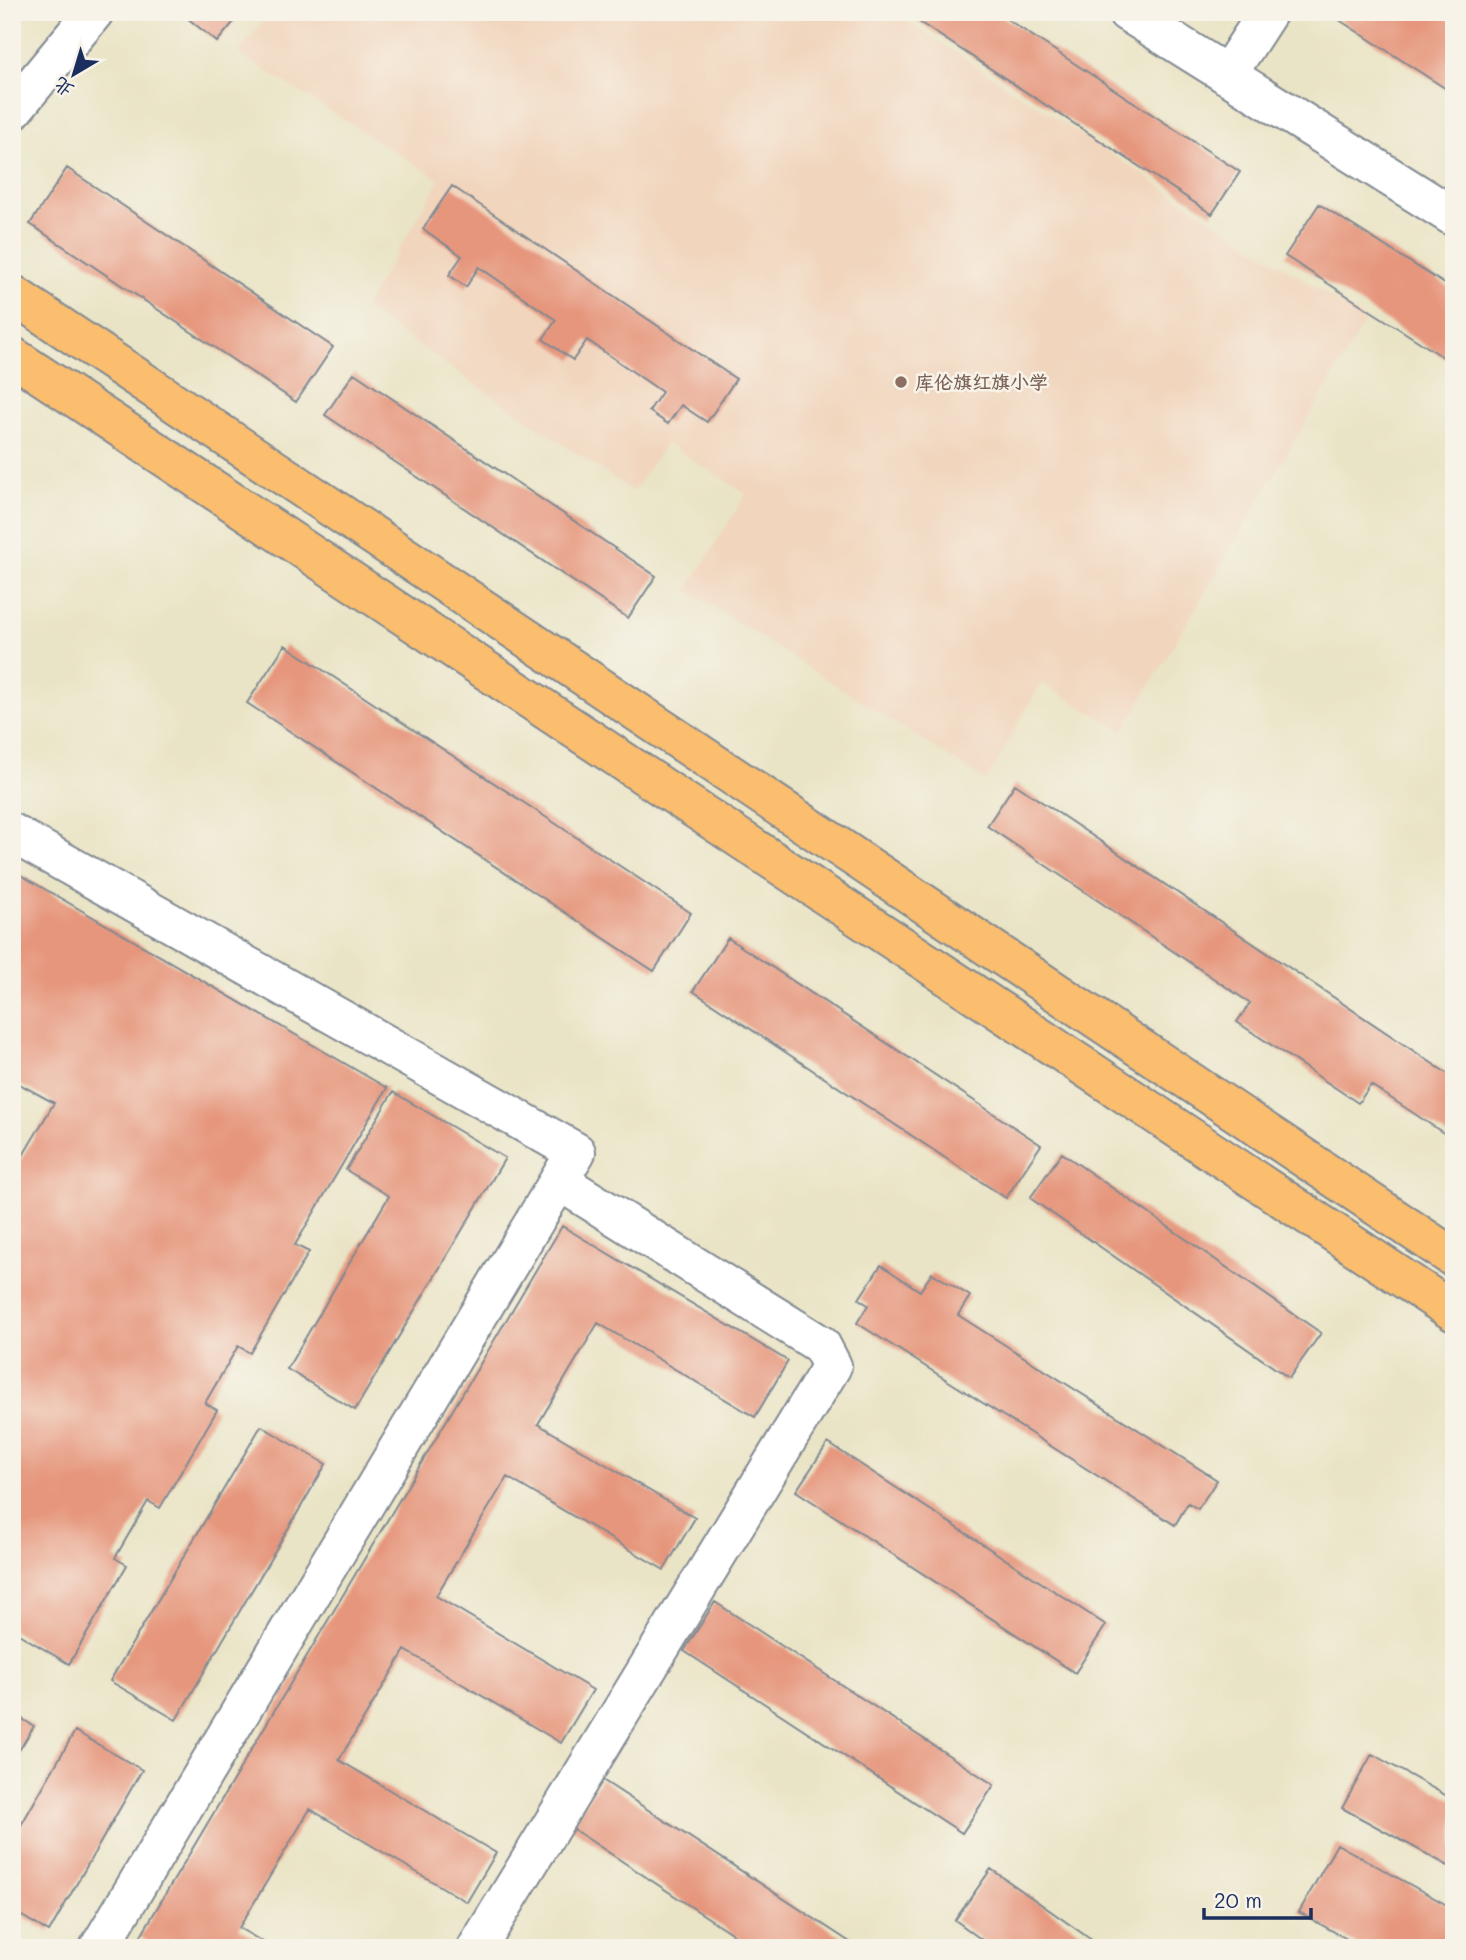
<svg xmlns="http://www.w3.org/2000/svg" width="1466" height="1960" viewBox="0 0 1466 1960" font-family="Mali,'LXGW WenKai TC',sans-serif">
  <style>
    .built { fill: #f1d5bd }
    .building { fill: #e6967d }
    .lines { fill: none; stroke-linecap: round; stroke-linejoin: round }
    .minor-casing { stroke: #828a92; stroke-width: 42 }
    .major-casing { stroke: #828a92; stroke-width: 42 }
    .minor { stroke: #fff; stroke-width: 38 }
    .major { stroke: #fbbd6e; stroke-width: 38 }
    .education-dot { fill: #8d6e63; stroke: #f7f3e8; stroke-width: 2.5 }
    .labels { text-anchor: middle; stroke-width: 5; stroke-linejoin: round; paint-order: stroke }
    .education-label { font-size: 19px; font-weight: bold; fill: #785e54; stroke: #f7f3e8; text-anchor: start }
  </style>
  <rect width="100%" height="100%" fill="#f7f3e8"/>
  <filter id="ink" filterUnits="userSpaceOnUse"><feTurbulence type="fractalNoise" baseFrequency=".0143" numOctaves="2"/><feDisplacementMap in="SourceGraphic" scale="14" xChannelSelector="R" yChannelSelector="G"/><feConvolveMatrix kernelMatrix="1 2 1 2 8 2 1 2 1" color-interpolation-filters="sRGB"/></filter>
  <filter id="wash" filterUnits="userSpaceOnUse"><feTurbulence type="fractalNoise" baseFrequency=".00686" numOctaves="4" result="noise"/><feDisplacementMap in="SourceGraphic" scale="28" xChannelSelector="R" yChannelSelector="G"/><feGaussianBlur stdDeviation="1.57" result="paint"/><feColorMatrix in="noise" values="0 0 0 0 0 0 0 0 0 0 0 0 0 0 0 0 0 1.4 0 .05"/><feComposite in="paint" operator="in"/></filter>
  <g filter="url(#wash)">
    <rect width="100%" height="100%" fill="#eae4c6"/>
    <path class="built" d="M270,12H893L1366,320L1123,731L1041,683L986,781L687,590L746,494L666,443L633,492L364,308L440,180L238,53Z"/>
    <g id="blocks">
      <path class="building" d="M180,12H242L217,42Z
        M904,12H996L1240,172L1212,214Z
        M1327,12H1439L1454,22V94Z
        M67,168L333,347L296,402L30,224Z
        M452,186L736,379L707,422L681,405L668,424L649,411L662,392L587,340L573,360L543,339L556,320L479,267L466,287L449,275L462,256L423,229Z
        M1319,204L1454,290V364L1285,256Z
        M354,373L656,576L628,618L325,415Z
        M285,645L691,913L654,971L247,703Z
        M1015,784L1454,1078V1140L1371,1085L1358,1103L1237,1022L1250,1003L987,826Z
        M12,870L387,1088L295,1245L309,1252L250,1353L238,1346L205,1403L217,1410L160,1508L148,1501L115,1558L127,1565L69,1664L12,1630V1174L54,1103L12,1080Z
        M728,938L1041,1145L1006,1198L693,991Z
        M393,1092L505,1158L355,1410L287,1369L389,1196L346,1170Z
        M1062,1153L1321,1333L1289,1378L1030,1198Z
        M562,1226L788,1361L755,1417L598,1323L538,1424L695,1518L664,1570L507,1477L436,1596L593,1690L561,1743L405,1650L339,1760L496,1853L467,1902L310,1809L239,1928L273,1948H158L140,1937Z
        M881,1265L920,1291L932,1273L970,1296L958,1315L1217,1480L1198,1509L1188,1503L1175,1525L857,1323L868,1305L859,1299Z
        M261,1426L326,1464L176,1720L110,1681Z
        M828,1443L1106,1625L1075,1673L796,1491Z
        M715,1602L994,1785L962,1833L684,1651Z
        M12,1713L34,1726L12,1762Z
        M75,1731L142,1770L49,1932L12,1910V1841Z
        M1372,1754L1454,1800V1869L1342,1808Z
        M601,1779L859,1948H754L570,1827Z
        M1337,1844L1454,1909V1948H1363L1299,1912Z
        M991,1869L1103,1948H993L955,1920Z"/>
    </g>
  </g>
  <g filter="url(#ink)">
    <use href="#blocks" fill-opacity="0" stroke="#828a92" stroke-width="2"/>
    <g class="lines">
      <defs>
        <path id="minor" d="M1127,12L1454,217
          M1227,75L1268,12
          M12,111L94,12
          M12,833L576,1152L99,1948
          M477,1948L832,1366L821,1345L559,1181"/>
        <path id="major" d="M12,294L1454,1258
          M12,356L1454,1312"/>
      </defs>
      <use href="#minor" class="minor-casing"/>
      <use href="#major" class="major-casing"/>
      <use href="#minor" class="minor"/>
      <use href="#major" class="major"/>
    </g>
  </g>
  <circle class="education-dot" cx="901" cy="382" r="7"/>
  <g class="labels">
    <g class="education-label">
      <text x="915" y="389">库伦旗红旗小学</text>
    </g>
  </g>
  <rect width="1466" height="1960" fill="none" stroke="#f7f3e8" stroke-width="42"/>
  <g transform="translate(74 74) rotate(218)" stroke="#f7f3e8" stroke-width="5" paint-order="stroke">
  <path d="M0-5L12 26L0 18L-12 26Z" fill="#1b2f5e"/>
  <text y="-10" font-size="19" font-weight="bold" text-anchor="middle" fill="#1b2f5e">北</text>
  </g>
  <path d="M1204 1908v10h107v-10" fill="none" stroke="#1b2f5e" stroke-width="3.5"/>
  <text x="1214" y="1908" font-size="21" fill="#1b2f5e" stroke="#f7f3e8" stroke-width="5" paint-order="stroke">20 m</text>
</svg>
